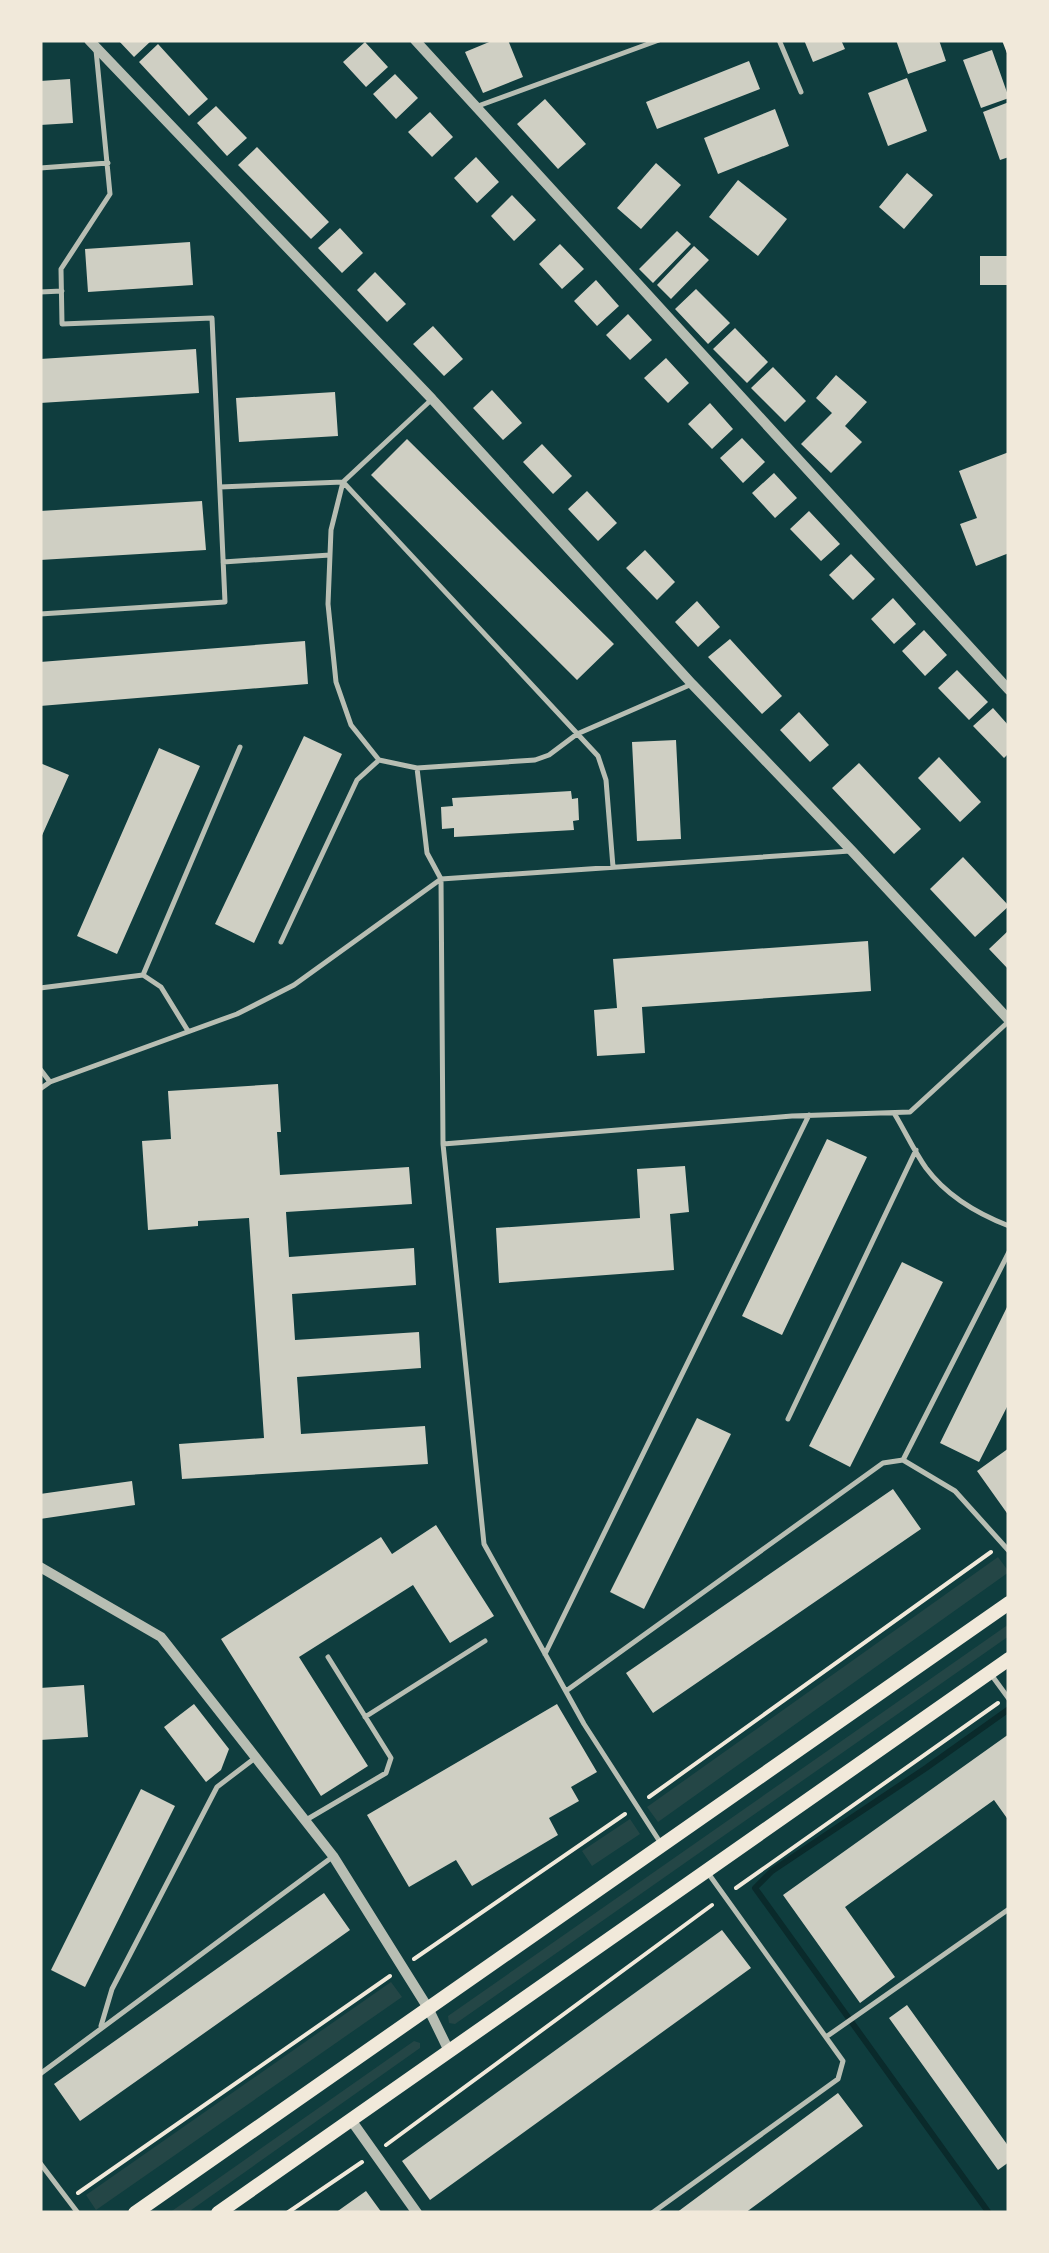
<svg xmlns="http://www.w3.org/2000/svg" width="1049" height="2253" viewBox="0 0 1049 2253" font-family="Commissioner,sans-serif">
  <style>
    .green { fill: #244646 }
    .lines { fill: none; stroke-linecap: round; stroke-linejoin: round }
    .stream { stroke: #0a2a2b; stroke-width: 6 }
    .building { fill: #cfcfc3 }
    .path { stroke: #f1e9da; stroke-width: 4 }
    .service { stroke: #b8beb3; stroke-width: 5 }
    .minor { stroke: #b8beb3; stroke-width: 10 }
    .secondary { stroke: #f1e9da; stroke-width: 14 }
  </style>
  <rect width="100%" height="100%" fill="#0f3d3e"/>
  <path class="green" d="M998,1557L1009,1572L658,1822L647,1807Z
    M1009,1624V1636L455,2024L449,2023L448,2016Z
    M630,1819L640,1834L592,1866L582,1851Z
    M391,1982L402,1997L96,2210L86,2195Z
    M414,2041L420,2043V2048L187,2213H169Z"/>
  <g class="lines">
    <path class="stream" d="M989,2213L755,1888L772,1871L926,1768L1009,1709"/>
  </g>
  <path class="building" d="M118,40H152L134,57Z
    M494,40H508L523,77L483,93L465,52Z
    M804,40H841L845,49L813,62Z
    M896,40H939L946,61L908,74Z
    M365,42L388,67L366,87L343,62Z
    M158,44L208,99L189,116L139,62Z
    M992,50L1009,98L981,108L963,60Z
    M749,61L760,89L657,129L646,102Z
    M395,74L418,98L396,119L373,94Z
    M907,78L927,131L888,146L868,93Z
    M70,79L73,123L40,125V81Z
    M545,99L586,144L558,169L517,124Z
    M1009,102V157L1000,160L983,112Z
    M216,106L247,138L227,156L197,123Z
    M775,109L789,146L718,174L704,138Z
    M430,112L453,137L432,157L408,132Z
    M257,147L329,222L311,239L238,165Z
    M476,157L499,182L477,203L454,178Z
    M656,163L681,185L641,229L617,208Z
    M907,173L933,195L904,229L879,207Z
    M738,180L787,219L758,256L709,217Z
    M512,195L536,220L514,241L491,216Z
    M340,228L363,253L342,273L318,248Z
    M677,231L691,244L653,283L639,269Z
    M190,242L193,285L88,292L85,249Z
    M560,244L584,269L562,289L539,264Z
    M694,246L709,260L671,299L657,285Z
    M980,256H1009V285H980Z
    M375,272L406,304L387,322L357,290Z
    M596,280L619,306L597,326L574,301Z
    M696,289L730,323L708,344L675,309Z
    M628,314L652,340L630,360L606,335Z
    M433,326L463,359L444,376L413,344Z
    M735,328L768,362L747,383L713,349Z
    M196,349L199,393L40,403V359Z
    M666,358L689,383L668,403L644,378Z
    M773,367L806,401L785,422L751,388Z
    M836,375L867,402L845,426L862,442L831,473L801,444L832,413L816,398Z
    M492,390L522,423L503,440L473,408Z
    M335,392L338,436L239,442L236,398Z
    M710,403L733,429L712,449L688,424Z
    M742,438L765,462L743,483L720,458Z
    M407,439L614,644L577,680L371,475Z
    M542,444L572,476L553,494L523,462Z
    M1009,452V553L976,566L960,524L977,518L959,471Z
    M774,473L797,498L775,518L752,493Z
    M587,491L617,523L598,541L568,509Z
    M202,501L206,550L40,560V511Z
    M809,511L840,544L821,561L790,529Z
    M645,550L675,582L657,600L626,568Z
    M851,554L875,579L853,600L829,575Z
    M893,598L916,624L894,644L871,619Z
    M697,601L720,627L698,647L675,622Z
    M924,630L947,655L925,676L902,651Z
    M730,639L782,696L762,714L708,657Z
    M305,641L308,684L40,706V662Z
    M957,670L988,702L969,720L938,688Z
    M993,708L1009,726V753L1004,758L973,726Z
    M799,712L829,745L810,762L780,730Z
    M304,736L342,754L254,943L215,924Z
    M676,740L681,839L637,841L632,742Z
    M159,748L200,766L117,954L77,936Z
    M939,757L981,802L960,822L918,778Z
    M40,763L69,775L40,840Z
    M859,763L921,829L894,854L832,788Z
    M571,791L572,799L578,798L579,820L573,821L574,830L454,837V828L442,829L441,807L453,806L452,798Z
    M963,857L1009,906L975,937L930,889Z
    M1009,930V970L989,949Z
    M868,941L871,991L642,1007L645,1053L597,1056L594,1010L617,1008L613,959Z
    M278,1084L281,1132H277L280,1175L409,1167L412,1204L286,1212L289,1257L414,1248L416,1285L292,1294L295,1340L419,1332L421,1368L297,1377L301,1434L425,1426L428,1464L182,1479L179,1444L264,1438L249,1218L198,1221V1226L148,1230L142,1141L171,1139L168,1091Z
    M827,1139L867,1157L782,1335L742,1316Z
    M685,1166L689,1212L670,1214L674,1270L499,1283L496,1228L640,1218L637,1169Z
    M902,1262L943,1282L850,1467L809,1446Z
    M1009,1303V1403L979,1462L940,1443Z
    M697,1418L731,1434L644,1609L610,1592Z
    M1009,1448V1516L977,1471Z
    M132,1481L135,1505L40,1519V1494Z
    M893,1489L921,1529L653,1713L626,1673Z
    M436,1525L494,1616L450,1643L413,1585L299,1657L368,1766L321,1796L221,1639L381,1537L392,1554Z
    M84,1685L88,1737L40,1740V1688Z
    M194,1704L229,1749L221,1770L206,1782L164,1727Z
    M557,1704L597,1772L571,1787L579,1801L549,1818L558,1835L472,1886L456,1860L409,1887L367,1815Z
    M1009,1734V1821L994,1800L845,1907L895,1977L860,2003L783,1895Z
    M141,1789L175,1806L85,1987L51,1970Z
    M324,1893L350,1930L80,2121L54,2084Z
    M722,1930L751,1968L430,2200L402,2161Z
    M907,2005L1009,2147V2162L998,2170L889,2018Z
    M838,2093L863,2126L745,2213H676Z
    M366,2191L382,2213H335Z"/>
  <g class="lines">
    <path class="path" d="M1004,40L1009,53
      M649,1797L991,1552
      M736,1888L998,1703
      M414,1959L625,1814
      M386,2145L712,1905
      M78,2193L390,1976
      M287,2213L362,2162"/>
    <path class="service" d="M779,40L801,92
      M478,106L659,40
      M40,168L108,163
      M40,292L62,291
      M220,487L343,482L598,756L606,780L613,867
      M223,562L330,555
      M40,614L225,602L212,318L62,324L61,269L110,194L96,50
      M379,760L351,725L336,682L328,604L331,530L343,482L430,401
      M281,942L357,780L379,760L417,768
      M143,975L240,747
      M40,988L143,975L161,987L188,1031
      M40,1069L50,1082
      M40,1089L50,1082L237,1014L294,985L441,879L427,853L417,768L535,760L549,755L577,734L692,684
      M894,1113C905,1131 914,1151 926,1168C946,1195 978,1214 1009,1226
      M443,1144L792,1116L910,1112L1008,1022
      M788,1419L916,1150
      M903,1460L1009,1252
      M545,1654L809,1115
      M990,1673L1009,1699
      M566,1691L883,1463L903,1460L955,1491L1009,1551
      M365,1717L485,1641
      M306,1820L386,1773L391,1758L328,1657
      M660,1842L584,1724L484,1544L443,1144L441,879L850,851
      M101,2026L112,1989L217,1787L255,1758
      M826,2037L1009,1909
      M40,2074L331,1858
      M40,2163L78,2213
      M652,2213L838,2079L843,2061L708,1873"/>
    <path class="minor" d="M89,40L432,399L692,684L852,851L1009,1020
      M415,40L1009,690
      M40,1567L161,1637L333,1856L428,2008L449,2051
      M351,2120L417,2213"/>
    <path class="secondary" d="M135,2213L1009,1603
      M218,2213L1009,1659"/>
  </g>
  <rect width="1049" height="2253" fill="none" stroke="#f1e9da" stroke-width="85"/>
</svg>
